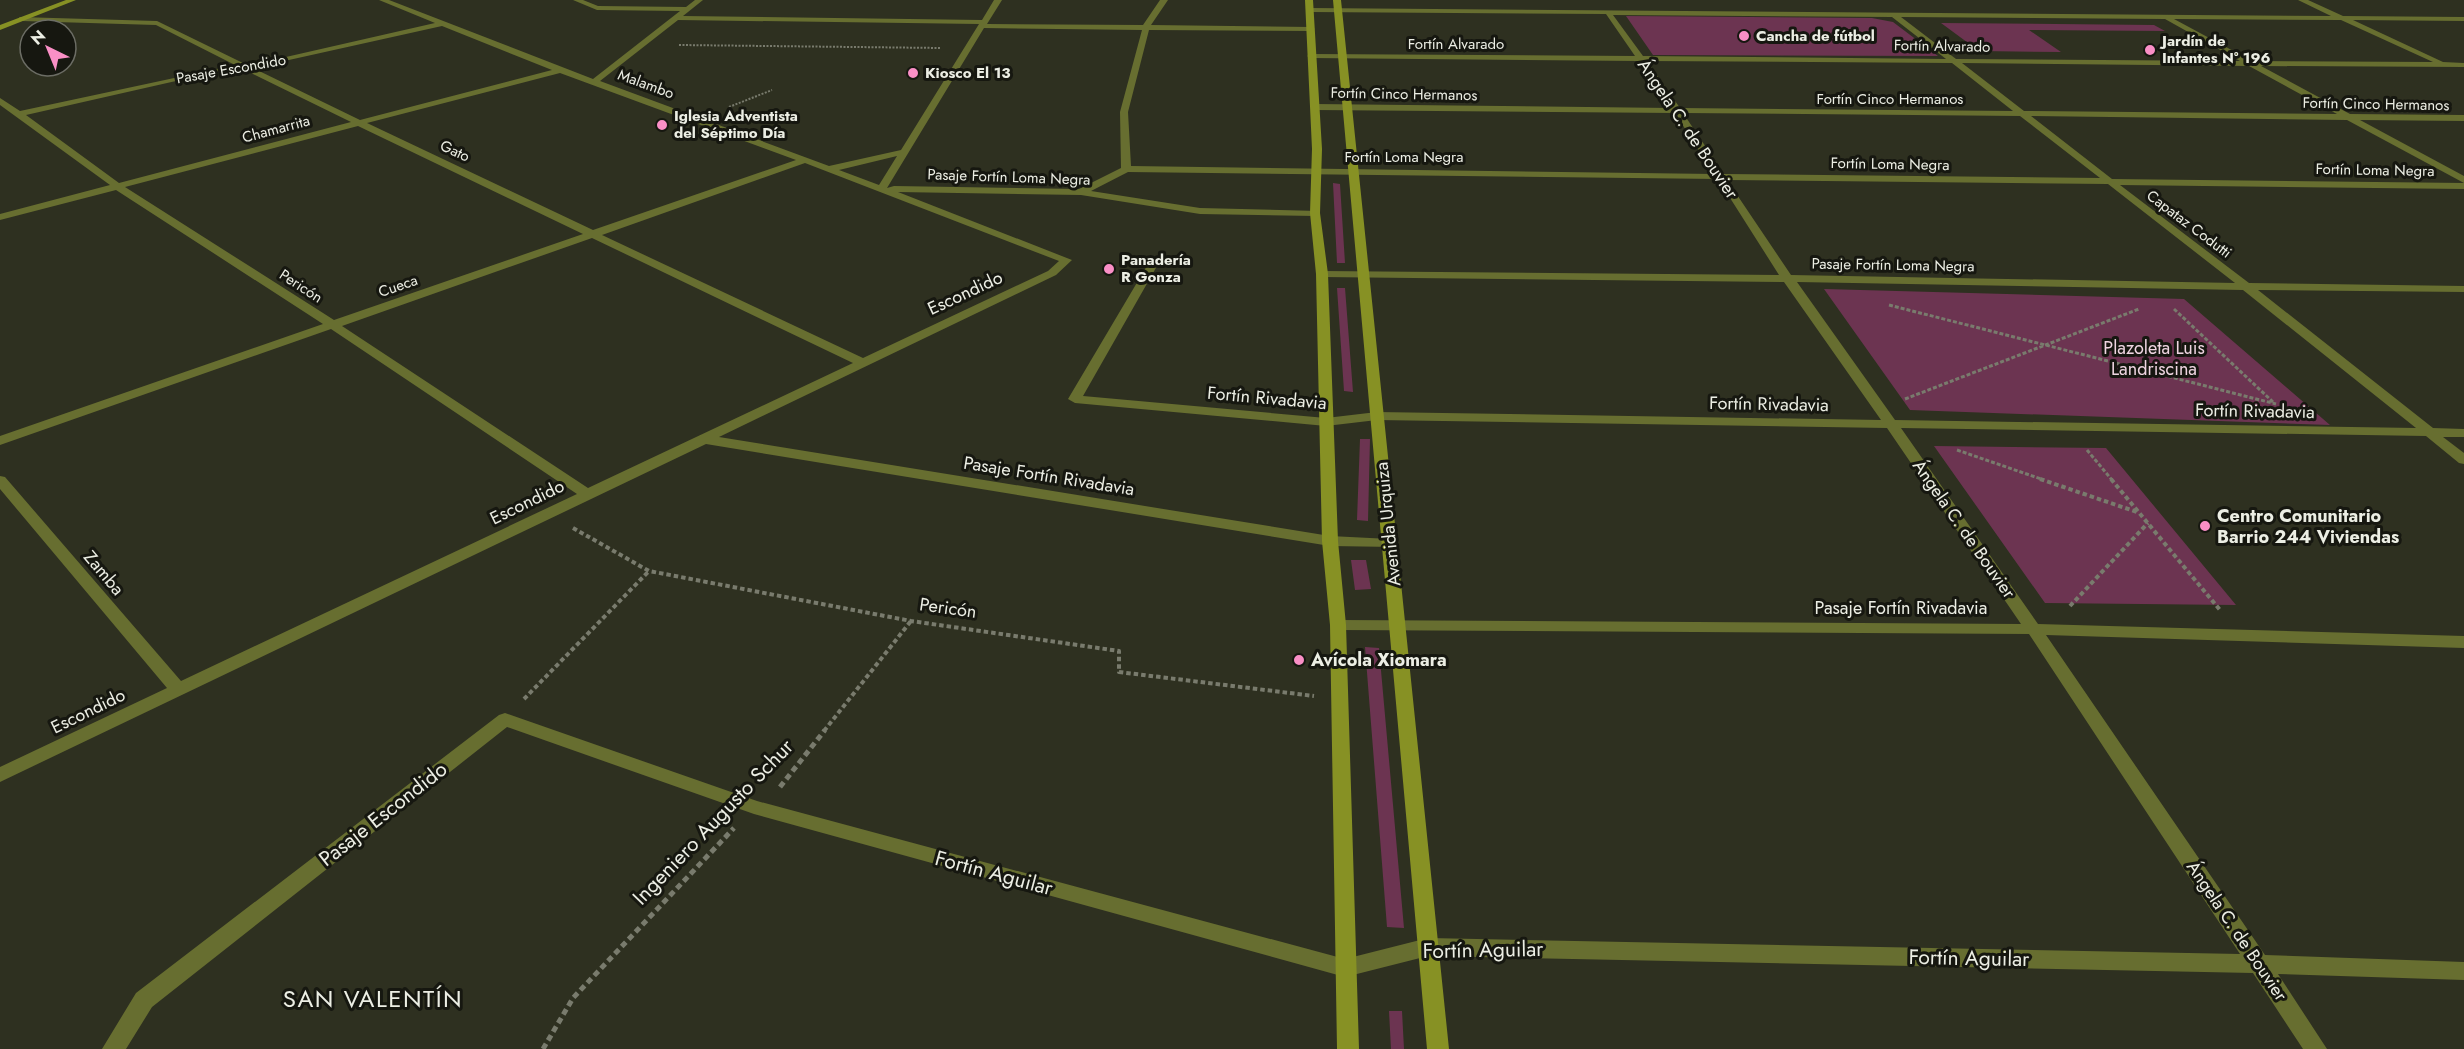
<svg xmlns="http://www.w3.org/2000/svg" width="2464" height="1049" viewBox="0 0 2464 1049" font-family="Jost,sans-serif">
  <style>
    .green { fill: #6c3451 }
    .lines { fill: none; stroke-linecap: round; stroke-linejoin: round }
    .path-far3 { stroke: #797b6d; stroke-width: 2; stroke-dasharray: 2 1.5; stroke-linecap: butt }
    .path-far2 { stroke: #797b6d; stroke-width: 3; stroke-dasharray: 4 2; stroke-linecap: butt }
    .path-far1 { stroke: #797b6d; stroke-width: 4; stroke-dasharray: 4.5 3; stroke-linecap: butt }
    .path { stroke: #797b6d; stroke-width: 5; stroke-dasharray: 6 4; stroke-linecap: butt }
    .street { fill: #676e30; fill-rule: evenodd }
    .secondary { fill: #879124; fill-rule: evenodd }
    .poi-dot { fill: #fa8fc6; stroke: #161710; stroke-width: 2 }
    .labels { text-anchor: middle; stroke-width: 6; stroke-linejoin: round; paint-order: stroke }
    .far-poi-label { font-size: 15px; font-weight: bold; fill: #eceee4; stroke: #161710; text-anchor: start }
    .far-street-label { font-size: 15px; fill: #eceee4; stroke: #161710 }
    .street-label { font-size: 18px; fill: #eceee4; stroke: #161710 }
    .park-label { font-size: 18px; fill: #efd5e1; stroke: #161710 }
    .poi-label { font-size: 18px; font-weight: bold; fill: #eceee4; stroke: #161710; text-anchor: start }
    .near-street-label { font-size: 21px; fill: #eceee4; stroke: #161710 }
    .near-neighbourhood-label { font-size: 24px; letter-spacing: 1.5px; fill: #eceee4; stroke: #161710 }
  </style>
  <rect width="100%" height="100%" fill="#2e3020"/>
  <path class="green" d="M1626,16L1872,18L1893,22L1938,56L1653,55Z
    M1941,23L2154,25L2165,31L2029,30L2061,52L1979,51Z
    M1333,183L1340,184L1345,263H1337Z
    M1337,288H1345L1353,392L1344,391Z
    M1824,289L2184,299L2330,425L1910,410Z
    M1360,439H1370L1368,521L1357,520Z
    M1934,446L2106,448L2236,605L2045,603Z
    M1351,560H1366L1371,589L1355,590Z
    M1365,647L1379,648L1404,928L1387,927Z
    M1389,1011H1402L1404,1049H1391Z"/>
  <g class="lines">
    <path class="path-far3" d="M679,45L941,48
      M729,107L772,90"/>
    <path class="path-far2" d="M1889,305L2276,404
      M2174,309L2273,402
      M1905,399L2139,309
      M1957,450L2044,480
      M2087,450L2112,480"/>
    <path class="path-far1" d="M2040,479L2137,512
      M2111,479L2220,610
      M573,528L649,571L911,621L1119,651V672L1314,696
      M2070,606L2148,523
      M524,699L649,571
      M824,731L911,621"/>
    <path class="path" d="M780,787L825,730
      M543,1049L573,998L734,828"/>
    <path class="street" d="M379,0H389L593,79L680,11L597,10L573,0H583L598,6L686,7L695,0H703L683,16L982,20L994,0H1002L987,24L1143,25L1160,0H1168L1151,25L1311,27L1315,29L1311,31L1149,30L1128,112L1131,166L1714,174L1675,113L1315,110L1311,107L1315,104L1671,108L1638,61L1311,58L1307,56L1311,54L1635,56L1606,14L1310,12L1306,10L1310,8L2331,16L2298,0H2308L2343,16L2464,17V21L2353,20L2443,62L2464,63V67L2261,66L2350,114L2464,115V121L2360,120L2464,176V183L2347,120L2031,116L2112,179L2464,183V189L2120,185L2249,283L2464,286V292L2258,290L2433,428L2464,429V437H2443L2464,453V464L2459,463L2426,436L1901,428L2038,624L2464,636V648L2046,635L2265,955L2464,962V980L2278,974L2327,1049H2303L2253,973L1428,956L1345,977L754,814L507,727L152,1007L126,1049H102L136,993L499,715L505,713L757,801L1345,959L1428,938L2240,954L2029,634L1338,630L1332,629L1330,625L1332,621L1338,620L2021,624L1887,428L1377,420L1326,426L1075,403L1068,399L1151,259L1156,256L1161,259L1083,396L1326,418L1377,412L1881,420L1784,282L1322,277L1316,274L1322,271L1779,275L1718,179L1128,172L1091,191L1200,208L1319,211V215L1315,216L1200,214L1081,195L898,192L1072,260L1056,275L719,437L1330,536L1390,539L1395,541L1398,544L1395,547L1330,546L706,444L0,782V767L167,688L0,489V476L5,477L181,681L577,494L331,329L0,445V436L323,324L116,190L0,220V214L110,185L0,105V98L20,111L235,65L156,25L22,21L19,17L157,21L245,64L264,62L435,23ZM1613,15L1892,17L1946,59L1643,56ZM1901,17L2165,19L2240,61L1956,59ZM2174,19L2341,20L2433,62L2252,61ZM678,20L979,24L901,150L829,166L600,81ZM442,26L552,70L360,120L253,68ZM984,28L1142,30L1120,112L1121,168L1079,189L894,186L887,188ZM1647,61L1952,63L2013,111L1680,108ZM1962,63L2249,66L2337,114L2024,111ZM243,69L351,122L119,183L26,115L220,71ZM560,73L796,160L593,230L367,123ZM1683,113L2020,116L2100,178L1724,174ZM358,126L583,234L334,320L125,187ZM897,156L879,185L839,170ZM805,163L1059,261L1048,271L863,358L602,235ZM1727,180L2108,184L2235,283L1791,275ZM592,238L853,363L588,488L342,326ZM1797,282L2243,290L2416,428L1895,420Z"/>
    <path class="secondary" d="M66,0H76L0,30V25Z
      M1305,0H1313L1322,149L1320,213L1328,274L1338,541L1346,625L1359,1049H1337L1330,625L1322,541L1316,274L1310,213L1312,149Z
      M1333,0H1341L1449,1049H1427Z"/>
  </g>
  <g class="poi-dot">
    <circle cx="1744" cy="36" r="6"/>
    <circle cx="2150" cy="50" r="6"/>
    <circle cx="913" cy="73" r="6"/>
    <circle cx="662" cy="125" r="6"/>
    <circle cx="1109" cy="269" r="6"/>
    <circle cx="2205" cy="526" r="6"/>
    <circle cx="1299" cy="660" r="6"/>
  </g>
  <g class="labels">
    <g class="far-poi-label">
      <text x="1756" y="41">Cancha de fútbol</text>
      <text x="2162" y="46">Jardín de<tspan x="2162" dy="17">Infantes N° 196</tspan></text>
      <text x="925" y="78">Kiosco El 13</text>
      <text x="674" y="121">Iglesia Adventista<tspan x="674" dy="17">del Séptimo Día</tspan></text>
      <text x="1121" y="265">Panadería<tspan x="1121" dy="17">R Gonza</tspan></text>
    </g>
    <g class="far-street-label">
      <text x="1456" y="49">Fortín Alvarado</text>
      <text transform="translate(1942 46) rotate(1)" y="5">Fortín Alvarado</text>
      <text transform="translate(231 69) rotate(-10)" y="5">Pasaje Escondido</text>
      <text transform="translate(646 84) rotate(20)" y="5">Malambo</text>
      <text transform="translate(1404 94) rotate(1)" y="5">Fortín Cinco Hermanos</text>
      <text x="1890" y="104">Fortín Cinco Hermanos</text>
      <text transform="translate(2376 104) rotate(1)" y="5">Fortín Cinco Hermanos</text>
      <text transform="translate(276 129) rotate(-15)" y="5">Chamarrita</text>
      <text transform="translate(455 151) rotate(25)" y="5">Gato</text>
      <text x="1404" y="162">Fortín Loma Negra</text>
      <text transform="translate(1890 164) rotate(1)" y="5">Fortín Loma Negra</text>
      <text transform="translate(2375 170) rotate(1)" y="5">Fortín Loma Negra</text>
      <text transform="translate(1009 177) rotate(2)" y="5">Pasaje Fortín Loma Negra</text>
      <text transform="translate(2189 224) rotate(37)" y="5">Capataz Codutti</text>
      <text transform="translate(1893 265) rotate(1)" y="5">Pasaje Fortín Loma Negra</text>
      <text transform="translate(301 286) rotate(33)" y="5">Pericón</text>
      <text transform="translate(398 286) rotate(-19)" y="5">Cueca</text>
    </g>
    <g class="street-label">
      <text transform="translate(1688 129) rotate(56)" y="6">Ángela C. de Bouvier</text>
      <text transform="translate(965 293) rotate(-25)" y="6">Escondido</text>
      <text transform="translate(1267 398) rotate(5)" y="6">Fortín Rivadavia</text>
      <text transform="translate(1769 404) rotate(1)" y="6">Fortín Rivadavia</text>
      <text transform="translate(2255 411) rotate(1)" y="6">Fortín Rivadavia</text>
      <text transform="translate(1049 476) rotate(9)" y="6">Pasaje Fortín Rivadavia</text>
      <text transform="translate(527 502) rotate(-26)" y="6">Escondido</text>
      <text transform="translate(1388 524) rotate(-96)" y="6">Avenida Urquiza</text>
      <text transform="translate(1964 529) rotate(55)" y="6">Ángela C. de Bouvier</text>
      <text transform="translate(104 573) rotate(50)" y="6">Zamba</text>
      <text transform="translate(948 608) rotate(8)" y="6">Pericón</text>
      <text x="1901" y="614">Pasaje Fortín Rivadavia</text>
      <text transform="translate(88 711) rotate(-26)" y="6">Escondido</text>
      <text transform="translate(2237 931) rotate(56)" y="6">Ángela C. de Bouvier</text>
    </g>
    <g class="park-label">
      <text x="2154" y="354">Plazoleta Luis<tspan x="2154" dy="21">Landriscina</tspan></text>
    </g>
    <g class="poi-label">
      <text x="2217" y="522">Centro Comunitario<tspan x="2217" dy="21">Barrio 244 Viviendas</tspan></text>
      <text x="1311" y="666">Avícola Xiomara</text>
    </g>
    <g class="near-street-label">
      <text transform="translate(383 814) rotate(-38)" y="7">Pasaje Escondido</text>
      <text transform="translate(713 822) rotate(-46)" y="7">Ingeniero Augusto Schur</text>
      <text transform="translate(994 873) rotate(15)" y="7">Fortín Aguilar</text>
      <text transform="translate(1483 950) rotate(-1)" y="7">Fortín Aguilar</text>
      <text transform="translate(1969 958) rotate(1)" y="7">Fortín Aguilar</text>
    </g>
    <g class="near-neighbourhood-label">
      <text x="373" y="1007">SAN VALENTÍN</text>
    </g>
  </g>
  <g transform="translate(48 48) rotate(317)"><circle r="28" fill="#161710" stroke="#6c6d65" stroke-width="1.5"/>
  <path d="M0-4.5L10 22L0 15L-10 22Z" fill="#fa8fc6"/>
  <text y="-9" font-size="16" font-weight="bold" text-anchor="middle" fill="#eceee4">N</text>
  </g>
</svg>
